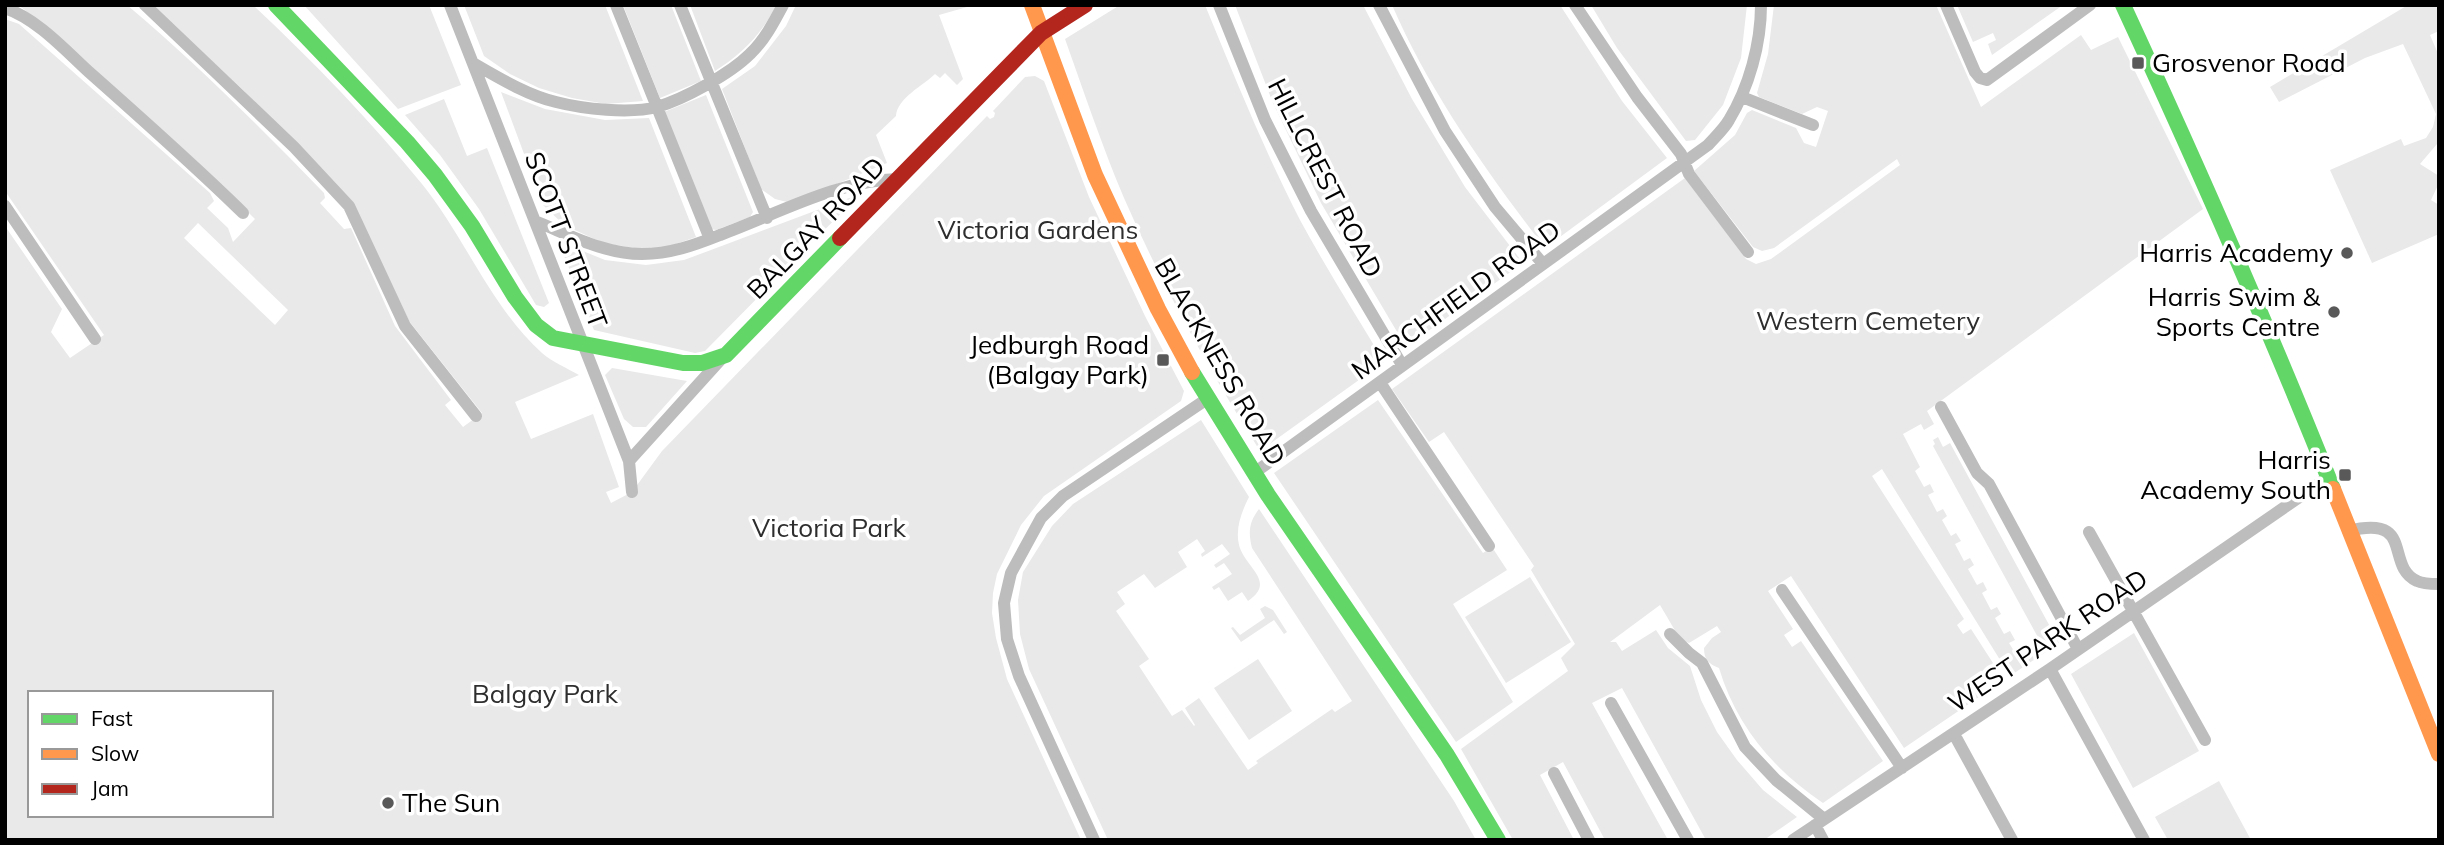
<svg xmlns="http://www.w3.org/2000/svg" width="2444" height="845" viewBox="0 0 2444 845" font-family="Mulish,sans-serif">
  <style>
    .green { fill: #e9e9e9; fill-rule: evenodd }
    .lines { fill: none; stroke-linecap: round; stroke-linejoin: round }
    .street { stroke: #bdbdbd; stroke-width: 12 }
    .fast { stroke: #63d668; stroke-width: 16 }
    .slow { stroke: #ff974d; stroke-width: 16 }
    .jam { stroke: #b3261e; stroke-width: 16 }
    .poi-dot { fill: #595959; stroke: #fff; stroke-width: 2.5 }
    .labels { text-anchor: middle; stroke-width: 7; stroke-linejoin: round; paint-order: stroke }
    .poi-label { font-size: 26px; fill: #000; stroke: #fff; text-anchor: end }
    .street-label { font-size: 26px; fill: #000; stroke: #fff }
    .park-label { font-size: 26px; fill: #2e2e2e; stroke: #fff }
  </style>
  <rect width="100%" height="100%" fill="#fff"/>
  <path class="green" d="M18,5H127C197,64 261,128 324,193L325,198L320,203L344,229L351,228L395,326L451,400L445,405L463,427L482,413L409,321L352,201L242,89L152,5H253C313,61 370,120 422,184C464,236 493,310 542,353C552,362 567,368 579,375L515,402L531,439L593,414L619,487L606,492L611,503L632,492L662,451L987,116L990,119L994,117L995,113L993,111L1025,77L1035,76L1044,81L1089,197L1145,316L1184,391L1181,401L1044,496L1021,525L997,574L993,593L992,613L996,638L1007,679L1081,840H5V226L62,309L51,332L70,358L104,335L5,191V19L19,24L210,193L214,201L207,208L228,228L233,242L255,219L191,156L25,10ZM198,223L288,310L275,325L184,238ZM30,693H271V815H30Z
    M304,5H429L461,85L398,109Z
    M464,5H605L643,101L606,104L572,98L539,88L510,74L484,56Z
    M623,5H671L701,81L660,98Z
    M690,5H776C763,33 741,55 715,71Z
    M796,5H974L939,15L963,79L957,85L945,73L940,78L935,74C924,85 897,98 896,116L876,135L887,163L791,203L775,199L761,189L722,89L755,66L786,26Z
    M1120,5H1205C1235,78 1264,150 1300,220C1326,268 1356,315 1384,362L1260,451C1209,370 1163,287 1124,198C1102,146 1084,92 1065,39Z
    M1235,5H1363L1412,99L1465,187L1523,263L1406,347L1321,203L1273,103Z
    M1392,5H1560L1622,101L1667,158L1545,248C1487,172 1430,93 1392,5Z
    M1591,5H1747L1741,58L1723,105L1695,140L1686,141L1617,48Z
    M1774,5H1936L1981,107L2081,35L2091,50L2118,37L2203,209L1927,411L1934,424L1924,430L1921,424L1903,434L1920,467L1915,471L1924,487L1930,484L1934,492L1928,495L1937,512L1943,509L1947,516L1942,520L1951,536L1956,533L1961,541L1955,544L1964,561L1970,558L1974,565L1968,569L1977,585L1983,582L1987,590L1982,593L1991,610L1997,607L2001,614L1995,618L2004,634L2010,631L2015,640L2009,643L2014,651L2019,649L2025,653L2040,641L1933,446L1935,444L1933,440L1938,437L1943,447L1950,443L2059,643L2010,676L1882,469L1872,476L1964,619L1957,625L1963,634L1971,629L2004,680L1904,748L1791,576L1768,591L1793,629L1784,635L1792,647L1801,641L1883,761L1823,803C1774,770 1736,726 1719,668C1709,664 1704,660 1704,648L1712,638L1721,632L1717,626L1689,643L1680,639L1660,605L1610,642H1616L1622,651L1656,630L1668,648L1690,666L1701,700L1717,732L1737,760L1763,790L1797,817L1764,840H1706L1622,688L1592,703L1668,840H1605L1563,762L1540,775L1574,840H1513L1461,749L1568,671L1561,658L1575,644L1531,570L1534,566L1444,432L1429,442L1392,389L1685,178L1746,259L1756,264L1771,259L1900,165L1897,159L1774,248L1762,251L1753,247L1694,171L1735,135L1747,113L1752,110L1796,128L1804,143L1816,147L1828,111L1817,107L1802,114L1759,97L1757,93L1768,54Z
    M1957,5H2063L1992,55L1988,44L1996,40L1993,33L1973,42Z
    M2408,5H2439V31L2430,35L2439,56V150L2437,144L2420,164L2439,176V183L2431,200L2439,205V234L2372,263L2330,170L2401,139L2404,146L2426,138L2433,127L2436,114L2403,44L2365,58L2279,102L2270,87Z
    M501,92L545,109L605,120L649,118L696,237L667,247L641,249L603,243L564,225L543,205Z
    M706,95L753,212L750,217L716,230L711,229L664,112Z
    M444,99L467,156L487,148L549,303L544,307L536,305L479,209L440,155L405,115Z
    M860,194L705,351L695,353L594,330L558,241L605,260L646,265L684,260L711,250Z
    M612,368L687,381L646,427H633L624,419L605,375Z
    M1378,400L1483,553L1492,547L1507,570L1453,604L1513,702L1456,742L1274,473Z
    M1201,420L1249,497C1242,511 1235,528 1239,545C1245,568 1277,581 1248,601L1242,592L1228,601L1219,587L1214,590L1212,587L1232,574L1224,563L1216,568L1214,565L1230,554L1222,544L1202,557L1201,554L1205,551L1197,539L1178,552L1187,567L1155,588L1144,574L1117,592L1125,604L1116,611L1149,659L1139,666L1172,716L1182,710L1194,726L1195,725L1185,708L1199,698L1248,770L1258,763L1256,761L1332,709L1335,712L1352,701L1252,548C1248,532 1249,522 1259,509L1454,801L1476,840H1108L1029,669L1020,634L1018,600L1023,572L1052,526L1073,504Z
    M1530,577L1571,642L1506,683L1465,617Z
    M1265,606L1273,610L1287,632L1284,634L1274,620L1241,642L1231,628L1233,627L1240,635L1265,618L1260,609Z
    M2134,633L2199,751L2133,788L2071,674Z
    M1258,659L1292,711L1249,740L1214,688Z
    M2219,781L2251,840H2168L2155,817Z"/>
  <g class="lines">
    <path class="street" d="M145,5L294,147L349,206L405,326L476,416
      M450,5L629,461L632,492
      M616,5L710,239
      M680,5L767,218
      M1219,5L1265,120L1311,211L1402,365
      M1379,5L1445,131L1495,207L1543,264
      M1575,5L1637,97L1681,154L1689,174L1748,252
      M1946,5L1975,72L1980,78L1987,80L2090,5
      M5,8C37,19 64,49 89,72C141,118 193,164 243,213
      M473,63C499,78 527,95 556,102C583,109 630,114 657,107C684,99 730,74 750,54C764,41 774,22 783,5
      M1742,97L1813,125
      M5,206L95,339
      M535,221C570,235 604,254 642,254C670,254 695,245 720,235C777,214 838,180 898,179
      M1381,384L1489,546
      M1941,407L1977,473L1989,484L2078,649
      M629,461L723,357
      M1254,473L1708,145C1715,137 1724,129 1729,120C1749,87 1761,44 1761,5
      M2348,531C2416,514 2384,566 2417,581C2423,584 2432,584 2439,584
      M2089,532L2205,740
      M1782,590L1902,768
      M1670,634L1689,653L1702,663L1745,747L1776,780L1824,819
      M2050,669L2144,840
      M1611,703L1688,840
      M1954,734L2012,840
      M1554,773L1589,840
      M1815,825L1823,840
      M1094,840L1019,676L1007,639L1004,603L1011,573L1041,518L1063,496L1207,399
      M1793,840L2050,669L2327,478"/>
    <path class="fast" d="M276,5L407,142L435,175L472,226L515,297L536,325L553,338L683,363H702L726,355L840,238
      M2123,5C2197,165 2268,326 2333,489
      M1192,372L1268,495L1447,755L1498,840"/>
    <path class="slow" d="M1032,5L1095,175L1158,309L1192,372
      M2333,489L2439,754"/>
    <path class="jam" d="M840,238L1041,33L1085,5"/>
  </g>
  <g class="poi-dot">
    <rect x="2131" y="56" width="14" height="14" rx="3.5"/>
    <circle cx="2347" cy="253" r="7"/>
    <circle cx="2334" cy="312" r="7"/>
    <rect x="1156" y="353" width="14" height="14" rx="3.5"/>
    <rect x="2338" y="468" width="14" height="14" rx="3.5"/>
    <circle cx="388" cy="803" r="7"/>
  </g>
  <g class="labels">
    <g class="poi-label">
      <text x="2152" y="72" text-anchor="start">Grosvenor Road</text>
      <text x="2333" y="262">Harris Academy</text>
      <text x="2320" y="306">Harris Swim &amp;<tspan x="2320" dy="30">Sports Centre</tspan></text>
      <text x="1149" y="354">Jedburgh Road<tspan x="1149" dy="30">(Balgay Park)</tspan></text>
      <text x="2331" y="469">Harris<tspan x="2331" dy="30">Academy South</tspan></text>
      <text x="402" y="812" text-anchor="start">The Sun</text>
    </g>
    <g class="street-label">
      <text transform="translate(1325 178) rotate(63)" y="9">HILLCREST ROAD</text>
      <text transform="translate(816 228) rotate(-46)" y="9">BALGAY ROAD</text>
      <text transform="translate(566 240) rotate(69)" y="9">SCOTT STREET</text>
      <text transform="translate(1456 300) rotate(-36)" y="9">MARCHFIELD ROAD</text>
      <text transform="translate(1220 362) rotate(60)" y="9">BLACKNESS ROAD</text>
      <text transform="translate(2048 641) rotate(-34)" y="9">WEST PARK ROAD</text>
    </g>
    <g class="park-label">
      <text x="1038" y="239">Victoria Gardens</text>
      <text x="1868" y="330">Western Cemetery</text>
      <text x="829" y="537">Victoria Park</text>
      <text x="545" y="703">Balgay Park</text>
    </g>
  </g>
  <rect width="2444" height="845" fill="none" stroke="#000000" stroke-width="14"/>
  <rect x="28" y="691" width="245" height="126" fill="#ffffff" stroke="#999999" stroke-width="2"/>
  <rect x="42" y="714" width="35" height="10" fill="#63d668" stroke="#999999" stroke-width="2"/>
  <text x="91" y="726" font-size="21" fill="#000000">Fast</text>
  <rect x="42" y="749" width="35" height="10" fill="#ff974d" stroke="#999999" stroke-width="2"/>
  <text x="91" y="761" font-size="21" fill="#000000">Slow</text>
  <rect x="42" y="784" width="35" height="10" fill="#b3261e" stroke="#999999" stroke-width="2"/>
  <text x="91" y="796" font-size="21" fill="#000000">Jam</text>
</svg>
